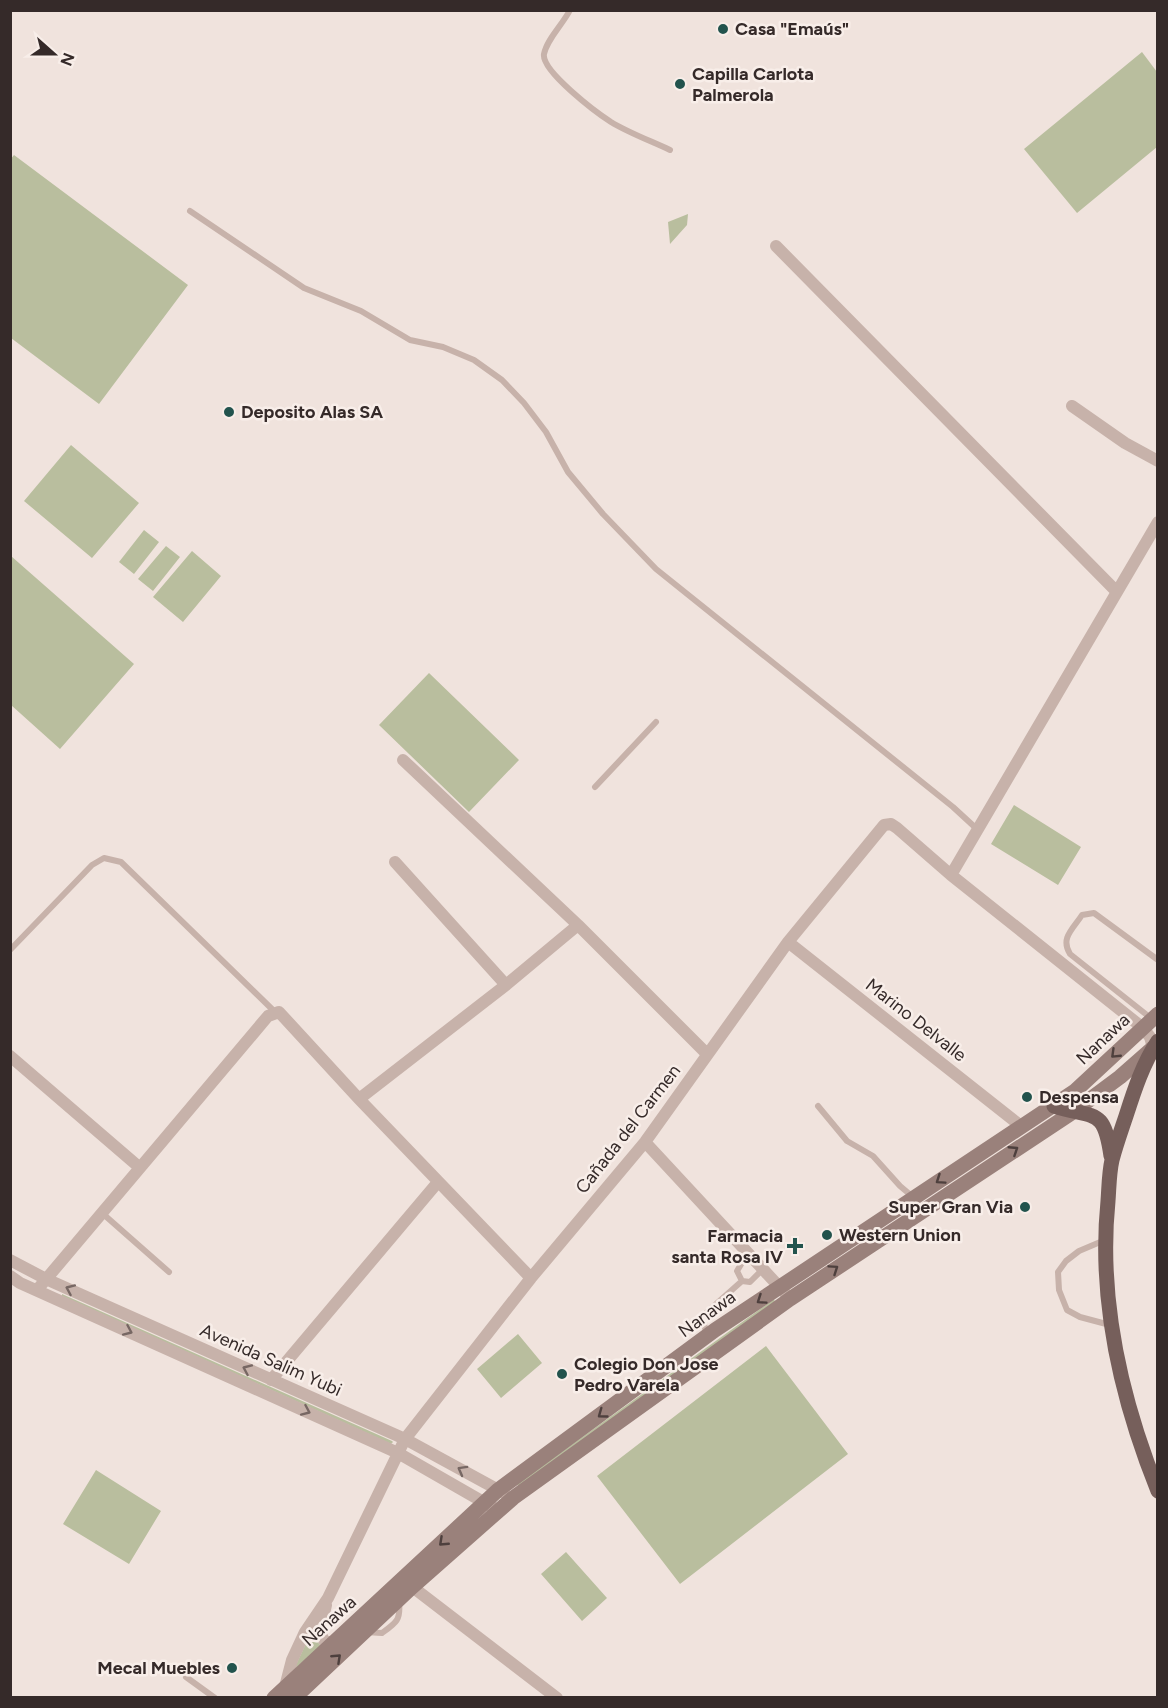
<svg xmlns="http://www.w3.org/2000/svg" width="1168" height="1708" viewBox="0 0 1168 1708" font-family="Figtree,sans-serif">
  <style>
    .green { fill: #b9be9e }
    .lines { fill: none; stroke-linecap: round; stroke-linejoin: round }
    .lane { stroke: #c7b2aa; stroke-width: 6 }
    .street { stroke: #c7b2aa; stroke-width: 12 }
    .secondary { stroke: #9a817b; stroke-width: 15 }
    .primary { stroke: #765f5b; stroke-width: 15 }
    .oneway { stroke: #4e403e }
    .oneway2 { stroke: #776763 }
    .poi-dot { fill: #22534d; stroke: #f8eee9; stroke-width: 2 }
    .labels { text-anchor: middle; stroke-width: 5; stroke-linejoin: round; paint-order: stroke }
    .poi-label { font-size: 18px; font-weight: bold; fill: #352a29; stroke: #f8eee9; text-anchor: start }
    .street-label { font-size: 18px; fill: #352a29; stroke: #f8eee9 }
  </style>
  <rect width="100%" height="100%" fill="#f0e3dd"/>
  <path class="green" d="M1142,52L1157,72V147L1077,213L1024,149Z
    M14,155L188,285L99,404L11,338L10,160Z
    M688,214L687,225L670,244L668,222Z
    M71,445L139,503L92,558L24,501Z
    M144,530L159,542L134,574L119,562Z
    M166,546L180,557L153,591L138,579Z
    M192,551L221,576L183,622L153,597Z
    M11,556L134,664L60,749L11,705Z
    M429,673L519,760L469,812L379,725Z
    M1014,805L1081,847L1058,885L991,844Z
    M62,1294L392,1441L393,1442L391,1444L62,1296Z
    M774,1299L775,1302L518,1486L517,1484Z
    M518,1334L542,1363L501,1398L477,1369Z
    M766,1346L848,1454L680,1584L597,1476Z
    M96,1470L161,1511L129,1564L63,1524Z
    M566,1552L607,1598L582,1621L541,1574Z
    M317,1620L316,1640L321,1646L294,1669Z"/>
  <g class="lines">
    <path class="lane" d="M570,10C563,24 547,39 544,54C541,71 597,113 611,122C629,133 651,141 670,150
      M190,211L304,288L361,311L410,340L443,347L474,360L502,380L524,403L546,432L568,472L603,514L656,569L953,807L978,830
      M595,787L656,722
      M10,950L92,865L104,858L121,862L275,1012
      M1152,1019L1070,954C1060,938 1073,929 1082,915L1094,913L1158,960
      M818,1106L847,1141L873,1156L900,1186L913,1197
      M102,1213L169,1272
      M1105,1240L1079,1251L1066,1261L1058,1272L1059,1290L1067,1310L1080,1317L1110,1325
      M749,1255L743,1261L737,1271L742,1281L750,1282L763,1269
      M707,1335L704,1324L706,1313L742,1281
      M365,1632L382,1633C396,1623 401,1620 399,1602
      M186,1677L215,1698"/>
    <path class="street" d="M776,246L1117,592
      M1072,406L1125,443L1158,461
      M403,760L578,925L707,1054
      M395,862L506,985
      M951,875L1158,522
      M788,942L1021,1126
      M10,1056L139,1167
      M359,1099L506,985L578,925
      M645,1142L785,1293
      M10,1260L46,1279L405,1439L504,1493
      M10,1276L20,1283L398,1453L499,1511
      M37,1290L268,1016L279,1012L359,1099L531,1278
      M271,1380L438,1182
      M406,1582L557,1698
      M326,1605L321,1626V1635L325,1642H335
      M285,1687L292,1660L305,1632L328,1598L405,1439L531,1278L645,1142L788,942L884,825L891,824L897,828L951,875L1143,1028L1150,1037L1153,1048"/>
    <path class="secondary" d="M274,1698L498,1490L715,1330L1075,1091L1158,1014
      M294,1698L412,1587L513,1498L790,1299L1073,1112L1120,1077L1153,1048"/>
    <path class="primary" d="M1158,1041C1143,1063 1134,1091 1126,1116C1121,1131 1116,1145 1112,1160C1109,1173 1109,1188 1108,1201C1098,1300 1121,1399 1158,1491
      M1054,1106C1095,1119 1104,1107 1111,1156"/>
  </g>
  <defs><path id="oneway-chevron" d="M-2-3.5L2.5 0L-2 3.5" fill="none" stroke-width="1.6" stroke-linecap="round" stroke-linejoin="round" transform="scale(1.5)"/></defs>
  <g class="oneway">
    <use href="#oneway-chevron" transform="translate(1115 1054) rotate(136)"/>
    <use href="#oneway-chevron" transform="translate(1014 1150) rotate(-33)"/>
    <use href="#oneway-chevron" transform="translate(940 1180) rotate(146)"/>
    <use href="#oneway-chevron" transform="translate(834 1269) rotate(-34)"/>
    <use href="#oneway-chevron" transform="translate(761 1300) rotate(146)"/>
    <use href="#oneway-chevron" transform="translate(602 1414) rotate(144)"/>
    <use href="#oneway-chevron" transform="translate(443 1542) rotate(137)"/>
    <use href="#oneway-chevron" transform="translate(337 1658) rotate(-43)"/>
  </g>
  <g class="oneway2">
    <use href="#oneway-chevron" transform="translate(70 1289) rotate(-156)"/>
    <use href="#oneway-chevron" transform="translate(128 1331) rotate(24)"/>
    <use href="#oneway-chevron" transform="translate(247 1369) rotate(-156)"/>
    <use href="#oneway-chevron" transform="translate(306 1411) rotate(24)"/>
    <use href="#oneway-chevron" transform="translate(462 1470) rotate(-151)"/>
  </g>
  <g class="poi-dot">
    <circle cx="723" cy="29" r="6"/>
    <circle cx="680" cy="84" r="6"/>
    <circle cx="229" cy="412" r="6"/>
    <circle cx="1027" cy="1097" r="6"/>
    <circle cx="1025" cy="1207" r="6"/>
    <circle cx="827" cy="1235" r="6"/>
    <path d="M792 1237h6v6h6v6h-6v6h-6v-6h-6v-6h6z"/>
    <circle cx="562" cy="1374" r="6"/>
    <circle cx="232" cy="1668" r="6"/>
  </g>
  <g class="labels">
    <g class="poi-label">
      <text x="735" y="35">Casa "Emaús"</text>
      <text x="692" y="80">Capilla Carlota<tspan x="692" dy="21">Palmerola</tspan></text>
      <text x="241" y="418">Deposito Alas SA</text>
      <text x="1039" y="1103">Despensa</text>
      <text x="1013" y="1213" text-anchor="end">Super Gran Via</text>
      <text x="839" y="1241">Western Union</text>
      <text x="783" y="1242" text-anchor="end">Farmacia<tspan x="783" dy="21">santa Rosa IV</tspan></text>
      <text x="574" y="1370">Colegio Don Jose<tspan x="574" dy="21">Pedro Varela</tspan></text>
      <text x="220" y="1674" text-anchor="end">Mecal Muebles</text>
    </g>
    <g class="street-label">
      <text transform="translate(916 1020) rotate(38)" y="6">Marino Delvalle</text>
      <text transform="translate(1103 1039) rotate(-43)" y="6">Nanawa</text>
      <text transform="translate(628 1129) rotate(-52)" y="6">Cañada del Carmen</text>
      <text transform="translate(707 1314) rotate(-36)" y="6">Nanawa</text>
      <text transform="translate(271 1360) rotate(24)" y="6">Avenida Salim Yubi</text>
      <text transform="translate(329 1621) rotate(-42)" y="6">Nanawa</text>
    </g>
  </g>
  <rect width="1168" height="1708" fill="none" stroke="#352a29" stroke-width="24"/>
  <g transform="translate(54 54) rotate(111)" stroke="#f8eee9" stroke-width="4.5" paint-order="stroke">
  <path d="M0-4.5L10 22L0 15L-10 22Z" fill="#352a29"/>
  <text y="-9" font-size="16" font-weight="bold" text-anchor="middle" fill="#352a29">N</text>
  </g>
</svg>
